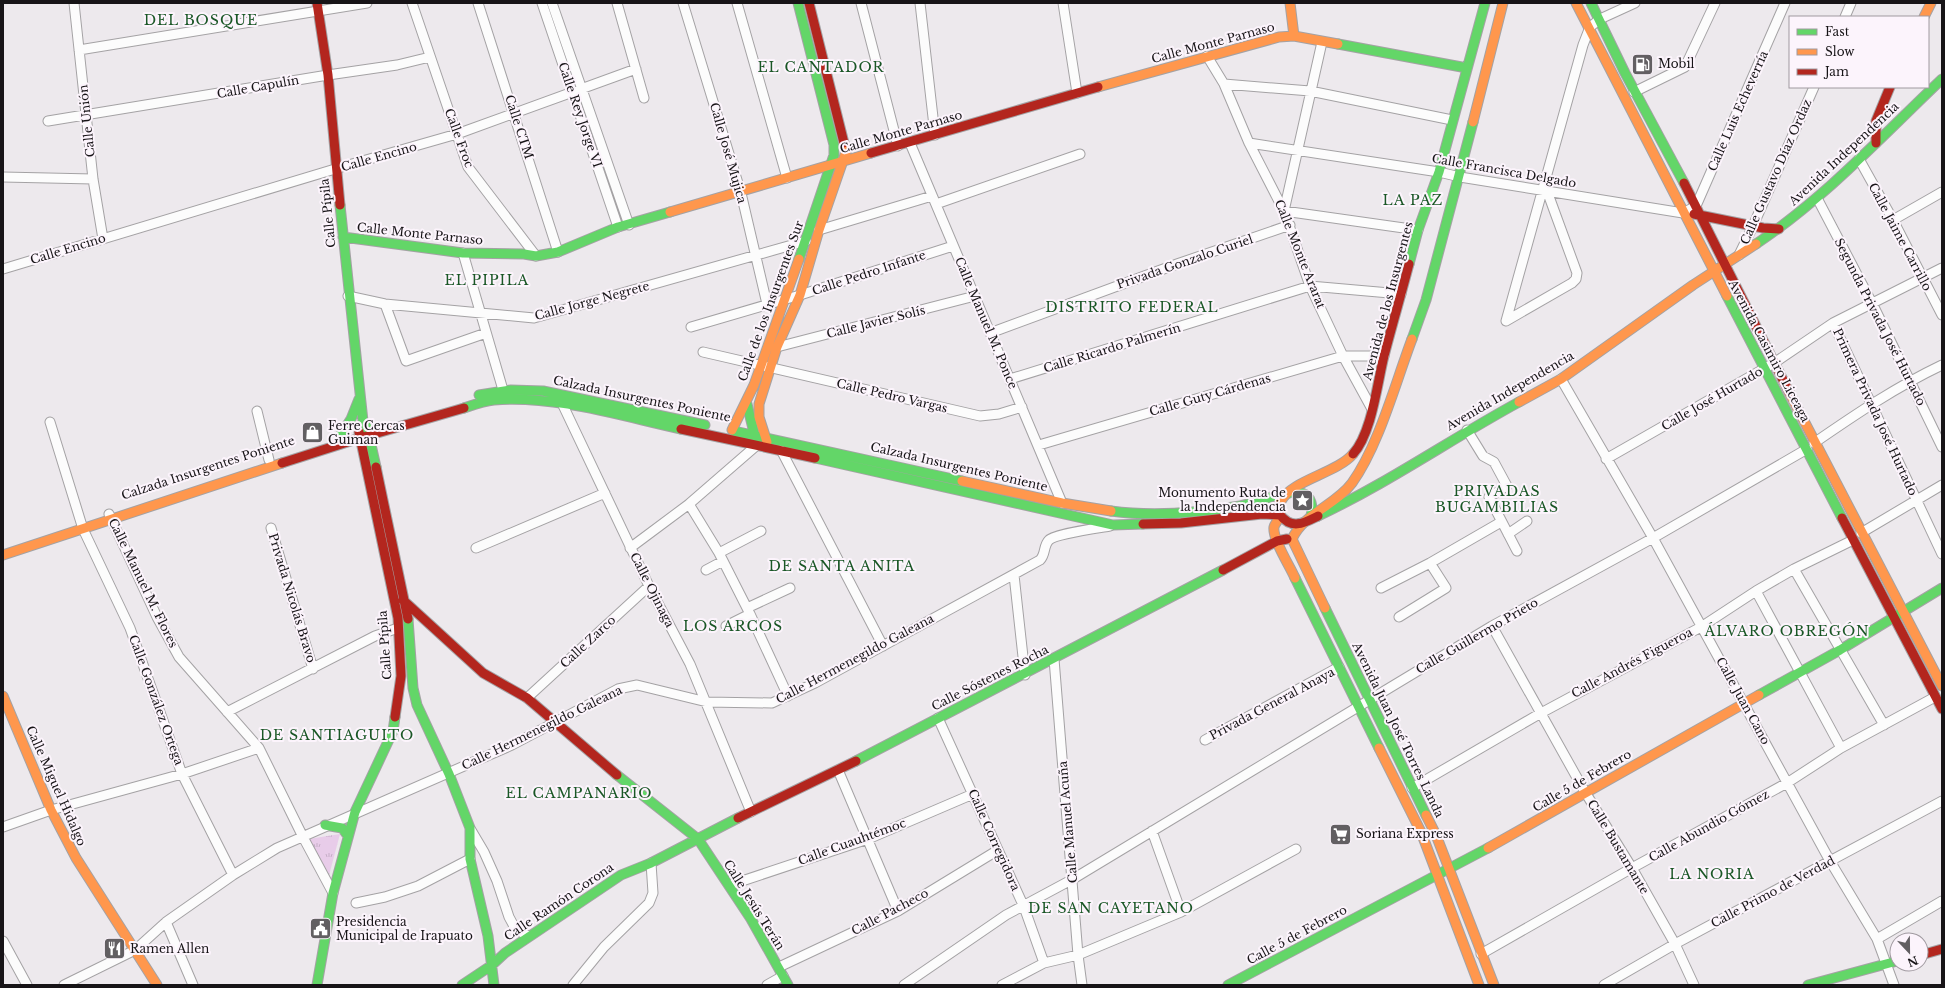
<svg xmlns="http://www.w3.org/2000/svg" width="1945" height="988" viewBox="0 0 1945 988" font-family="'Libre Baskerville',serif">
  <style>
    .park { fill: url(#park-tufts) }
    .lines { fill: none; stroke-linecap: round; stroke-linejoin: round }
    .street-casing { stroke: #a4a2a4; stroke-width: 11 }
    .fast-casing { stroke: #a4a2a4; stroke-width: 11 }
    .slow-casing { stroke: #a4a2a4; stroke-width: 11 }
    .jam-casing { stroke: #a4a2a4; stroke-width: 11 }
    .street { stroke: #fcfcfc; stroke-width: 9 }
    .fast { stroke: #63d668; stroke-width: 9 }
    .slow { stroke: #ff974d; stroke-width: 9 }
    .jam { stroke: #b3261e; stroke-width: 9 }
    .labels { text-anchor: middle; stroke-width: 4; stroke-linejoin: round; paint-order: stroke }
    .street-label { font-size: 12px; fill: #171417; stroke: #fcf4fc }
    .poi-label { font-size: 12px; fill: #171417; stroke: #fcf4fc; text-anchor: start }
    .quarter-label { font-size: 14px; letter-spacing: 1px; fill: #1a5726; stroke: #fcf4fc }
  </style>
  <defs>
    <pattern id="park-tufts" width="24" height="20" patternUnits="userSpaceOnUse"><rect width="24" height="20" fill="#e8cce9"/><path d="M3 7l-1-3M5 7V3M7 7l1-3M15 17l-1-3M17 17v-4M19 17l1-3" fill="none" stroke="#c6aec7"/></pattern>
  </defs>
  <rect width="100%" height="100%" fill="#ede9ed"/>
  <path class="park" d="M340,834L327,883L302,840Z"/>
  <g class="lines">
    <defs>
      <path id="street" d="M74,3L93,179L103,239
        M412,3L468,167L536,256
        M478,3L558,252
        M542,3L618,227
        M552,3L629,225
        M617,3L644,98
        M683,3L741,193L767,304
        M737,3L787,178
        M861,3L898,146
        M920,3L935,135
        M1063,3L1077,93
        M1845,17L1851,3
        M1322,42L1284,211L1418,230
        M79,50L367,3
        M1207,56L1224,84L1249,143L1284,211L1310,286L1343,356L1372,409
        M1224,84L1310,91L1452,120
        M1634,92L1685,67L1715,3
        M48,121L328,75L397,65L430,57
        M910,143L1062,503
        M1249,143L1439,172L1460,177L1683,213L1696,206L1785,3
        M1859,159L1893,220L1942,315
        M3,177L93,179
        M1817,198L1873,305L1942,447
        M936,204L1080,154
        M1893,220L1942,192
        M819,230L932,196
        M463,253L503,390
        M1739,255L1753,226L1814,87
        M3,269L345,166L457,134L636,69
        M348,296L385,304L534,318L806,241
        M385,304L406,361L486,333
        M1506,321L1583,45L1590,27L1600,19L1635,3
        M1506,321L1572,283L1576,279L1577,273L1547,191
        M1833,323L1942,554
        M691,327L800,295L953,246
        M990,333L1177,264L1290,225
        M777,347L975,296
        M703,352L980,416L999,414L1022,407
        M1010,379L1310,286L1401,294
        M1561,379L1653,538L1830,861L1877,939L1894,985
        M560,399L649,586L690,664L751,812
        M257,411L269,460
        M50,422L83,529L130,628L182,774L233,875
        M1467,430L1483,456L1494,462L1507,486L1489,497L1517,551
        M1814,443C1856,414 1896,387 1942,365
        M1039,445L1343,356H1384
        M781,450L883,646
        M1606,459L1774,363L1833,323L1942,268
        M689,504L719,553L750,614L788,696
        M109,514L157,617L179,657L259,748L303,837L333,893
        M271,528L313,669
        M1861,533L1942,485
        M1508,534L1527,521
        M476,548L605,493
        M630,548L689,504L757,445
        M719,553L761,531
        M1794,569L1884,725
        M706,570L723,561
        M1014,575L1025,675
        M1381,588L1430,563L1501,522
        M1756,591L1841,748
        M747,608L790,588
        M1399,617L1446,588L1430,563
        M726,626L750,614
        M1492,626L1585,792L1632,868L1675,944L1694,985
        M1054,659L1078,955L1082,985
        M527,698L649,586
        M227,712L375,636L398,628
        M938,718L1024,907L1044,963
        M1205,740L1339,667
        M838,770L898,911
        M1412,788L1541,713L1701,627L1756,591L1794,569L1853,540
        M3,827L51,810L182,774L259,748
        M471,830L484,852L497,881L509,917L516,930L529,936
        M1152,831L1181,912
        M730,885L868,839L973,794
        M356,903L385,897L418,886L470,859
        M166,922L193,985
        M1877,939L1942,901
        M3,941L27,985
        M1481,954L1632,868L1787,783L1841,748L1935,697
        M779,967L898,911L998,850
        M64,985L135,950L166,922L233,875L277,848L512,745L618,689L637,685L707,702L772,703L815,683L1040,560C1046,554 1043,546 1049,540C1055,534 1098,528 1110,526
        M573,985L604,947L649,903L653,893L651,863
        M767,985L783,976
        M904,985L1006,915L1073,879L1492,626L1653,538L1807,449
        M1002,985L1044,963L1078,955L1181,912L1296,849
        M1604,985L1675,944L1942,801"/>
      <path id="fast" d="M798,3L834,145V155L799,259
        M1591,3L1625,73L1684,183
        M1338,44L1467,68
        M340,205L363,421L367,427L376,467
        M343,237L463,253L524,254L536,256L558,252L618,227L670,212
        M1756,244C1825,198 1882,136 1942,79
        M1409,264L1418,230L1439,172L1485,3
        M1727,296L1842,518
        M1412,339L1426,300L1473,122
        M479,395L511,390L543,391L705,425
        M747,404L756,441
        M464,408C473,405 484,401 494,400C555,395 621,416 681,429
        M734,431L962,481
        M340,436L351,419L359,399
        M815,458L1113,525L1143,524
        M1111,511C1154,517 1198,513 1240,506C1256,503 1288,489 1302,493C1312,496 1313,507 1311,516
        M1318,516C1388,483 1451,439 1519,402
        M1295,578L1379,748
        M1325,608L1426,815
        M408,619L413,688L417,705L449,774L470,828V859L488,936L494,985
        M1759,695L1840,650L1942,588
        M856,761L1223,570
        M617,775L698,839L751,919L788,985
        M325,825L342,828L348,836
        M317,985L333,893L355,812L393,731L395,717
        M462,985L492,965L505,953L621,875L651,863L738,818
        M1228,985L1488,848
        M1808,985L1897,961"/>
      <path id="slow" d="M1290,3L1294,36
        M1576,3L1727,296
        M1924,17L1931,3
        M1098,87L1279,37L1294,36L1338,44
        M1473,122L1503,3
        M670,212L871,153
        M1789,392L1942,686
        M1519,402L1561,379L1693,285L1756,244
        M732,430L754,385L799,259
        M767,442L759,417V404L777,347L800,295L819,230L846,152L844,143
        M962,481L1062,503L1111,511
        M3,555L282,463
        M1295,578C1290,566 1272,539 1274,527C1275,523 1279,520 1280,516C1281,511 1278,506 1281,501C1292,480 1337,473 1353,454
        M1325,608L1292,539C1304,513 1335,506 1352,483C1379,445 1395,384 1412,339
        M3,696L51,810L76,858L157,985
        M1379,748L1421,832L1479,985
        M1426,815L1436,835L1494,985
        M1488,848L1759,695"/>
      <path id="jam" d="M317,3L328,75L340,205
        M809,3L844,143
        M1876,143V121L1890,87
        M871,153L1098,87
        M1684,183L1789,392
        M1694,214L1763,228L1779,229
        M681,429L815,458
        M359,432L398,618L401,676L395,717
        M1353,454C1372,433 1377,384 1384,356C1392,325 1401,295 1409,264
        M282,463L360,438L464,408
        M376,467L408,619
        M1842,518L1942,709
        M1143,524L1181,523L1262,514L1280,515C1292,530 1304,523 1318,516
        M1223,570L1277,541L1287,539
        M403,600L483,673L527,698L617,775
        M738,818L856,761
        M1921,955L1942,949"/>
    </defs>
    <use href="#street" class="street-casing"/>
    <use href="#fast" class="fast-casing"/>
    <use href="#slow" class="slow-casing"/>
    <use href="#jam" class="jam-casing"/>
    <use href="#street" class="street"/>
    <use href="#fast" class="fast"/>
    <use href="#slow" class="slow"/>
    <use href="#jam" class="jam"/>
  </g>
  <defs>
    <symbol id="fuel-square" viewBox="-11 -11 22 22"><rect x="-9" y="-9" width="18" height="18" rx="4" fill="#625f62" stroke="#fcf4fc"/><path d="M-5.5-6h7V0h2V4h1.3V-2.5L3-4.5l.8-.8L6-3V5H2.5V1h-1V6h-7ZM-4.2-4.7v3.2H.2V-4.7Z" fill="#fff"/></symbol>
    <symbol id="shop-square" viewBox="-11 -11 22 22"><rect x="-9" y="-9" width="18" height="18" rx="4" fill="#625f62" stroke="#fcf4fc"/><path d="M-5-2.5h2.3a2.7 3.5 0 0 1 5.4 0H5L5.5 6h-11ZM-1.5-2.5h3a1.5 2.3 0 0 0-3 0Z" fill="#fff"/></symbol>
    <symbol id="sight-square" viewBox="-11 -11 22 22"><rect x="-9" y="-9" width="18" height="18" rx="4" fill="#625f62" stroke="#fcf4fc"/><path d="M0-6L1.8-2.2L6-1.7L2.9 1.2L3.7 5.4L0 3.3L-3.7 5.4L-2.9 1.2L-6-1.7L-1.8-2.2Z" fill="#fff"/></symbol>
    <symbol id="supermarket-square" viewBox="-11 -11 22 22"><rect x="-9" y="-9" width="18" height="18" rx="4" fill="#625f62" stroke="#fcf4fc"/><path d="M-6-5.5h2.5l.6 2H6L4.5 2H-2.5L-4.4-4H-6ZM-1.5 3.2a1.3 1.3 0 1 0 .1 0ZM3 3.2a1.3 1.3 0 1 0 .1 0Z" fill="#fff"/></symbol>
    <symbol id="civic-square" viewBox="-11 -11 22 22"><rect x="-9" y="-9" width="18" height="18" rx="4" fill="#625f62" stroke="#fcf4fc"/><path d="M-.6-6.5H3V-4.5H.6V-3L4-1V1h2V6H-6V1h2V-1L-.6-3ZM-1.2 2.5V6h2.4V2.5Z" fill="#fff"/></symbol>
    <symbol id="restaurant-square" viewBox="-11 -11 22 22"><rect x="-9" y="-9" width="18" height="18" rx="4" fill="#625f62" stroke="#fcf4fc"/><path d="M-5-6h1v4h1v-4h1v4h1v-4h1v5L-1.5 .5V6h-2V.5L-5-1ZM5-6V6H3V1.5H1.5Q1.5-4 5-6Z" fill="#fff"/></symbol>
  </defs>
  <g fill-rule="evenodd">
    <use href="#fuel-square" x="1630" y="52" width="25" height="25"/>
    <use href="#shop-square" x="300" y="420" width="25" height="25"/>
    <use href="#sight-square" x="1290" y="488" width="25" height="25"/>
    <use href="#supermarket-square" x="1328" y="822" width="25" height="25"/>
    <use href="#civic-square" x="308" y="916" width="25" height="25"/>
    <use href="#restaurant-square" x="102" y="936" width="25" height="25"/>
  </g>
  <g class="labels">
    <g class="street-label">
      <text transform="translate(1213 43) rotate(-15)" y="4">Calle Monte Parnaso</text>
      <text transform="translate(258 87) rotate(-10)" y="4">Calle Capulín</text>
      <text transform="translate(1738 111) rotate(-66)" y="4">Calle Luis Echeverría</text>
      <text transform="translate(580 115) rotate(71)" y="4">Calle Rey Jorge VI</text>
      <text transform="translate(87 121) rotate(-96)" y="4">Calle Unión</text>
      <text transform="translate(519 127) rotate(72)" y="4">Calle CTM</text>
      <text transform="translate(901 132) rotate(-16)" y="4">Calle Monte Parnaso</text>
      <text transform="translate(459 138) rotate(70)" y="4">Calle Froc</text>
      <text transform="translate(728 153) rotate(74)" y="4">Calle José Mujica</text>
      <text transform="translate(1844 154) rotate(-43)" y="4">Avenida Independencia</text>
      <text transform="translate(379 157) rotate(-16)" y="4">Calle Encino</text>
      <text transform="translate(1504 171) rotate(10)" y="4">Calle Francisca Delgado</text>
      <text transform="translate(1776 172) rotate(-66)" y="4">Calle Gustavo Díaz Ordaz</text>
      <text transform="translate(328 213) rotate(-96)" y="4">Calle Pípila</text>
      <text transform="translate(420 234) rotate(6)" y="4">Calle Monte Parnaso</text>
      <text transform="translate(1900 237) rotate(62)" y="4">Calle Jaime Carrillo</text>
      <text transform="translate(68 249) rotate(-17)" y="4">Calle Encino</text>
      <text transform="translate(1300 254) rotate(68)" y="4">Calle Monte Ararat</text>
      <text transform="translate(1185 262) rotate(-19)" y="4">Privada Gonzalo Curiel</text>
      <text transform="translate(869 273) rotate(-18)" y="4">Calle Pedro Infante</text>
      <text transform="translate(592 301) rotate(-15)" y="4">Calle Jorge Negrete</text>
      <text transform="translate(771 301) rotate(-70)" y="4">Calle de los Insurgentes Sur</text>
      <text transform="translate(1388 301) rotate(-75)" y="4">Avenida de los Insurgentes</text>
      <text transform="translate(876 322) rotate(-14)" y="4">Calle Javier Solís</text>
      <text transform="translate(1880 322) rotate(63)" y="4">Segunda Privada José Hurtado</text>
      <text transform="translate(986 323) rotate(67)" y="4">Calle Manuel M. Ponce</text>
      <text transform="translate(1112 348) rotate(-17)" y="4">Calle Ricardo Palmerín</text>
      <text transform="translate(1769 351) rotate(62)" y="4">Avenida Casimiro Liceaga</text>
      <text transform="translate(1510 391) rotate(-30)" y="4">Avenida Independencia</text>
      <text transform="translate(1210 395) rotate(-16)" y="4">Calle Guty Cárdenas</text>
      <text transform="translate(892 396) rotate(13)" y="4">Calle Pedro Vargas</text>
      <text transform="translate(642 399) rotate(12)" y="4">Calzada Insurgentes Poniente</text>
      <text transform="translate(1712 399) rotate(-30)" y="4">Calle José Hurtado</text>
      <text transform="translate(1875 412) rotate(65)" y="4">Primera Privada José Hurtado</text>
      <text transform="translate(959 467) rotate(13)" y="4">Calzada Insurgentes Poniente</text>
      <text transform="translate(208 468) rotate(-18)" y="4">Calzada Insurgentes Poniente</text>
      <text transform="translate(143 583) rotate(64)" y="4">Calle Manuel M. Flores</text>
      <text transform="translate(652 590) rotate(63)" y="4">Calle Ojinaga</text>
      <text transform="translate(292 598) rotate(73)" y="4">Privada Nicolás Bravo</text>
      <text transform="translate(1477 636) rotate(-30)" y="4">Calle Guillermo Prieto</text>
      <text transform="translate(588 642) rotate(-43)" y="4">Calle Zarco</text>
      <text transform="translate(385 645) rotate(-94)" y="4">Calle Pípila</text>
      <text transform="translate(855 659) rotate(-28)" y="4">Calle Hermenegildo Galeana</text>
      <text transform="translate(1632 663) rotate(-28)" y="4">Calle Andrés Figueroa</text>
      <text transform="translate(990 678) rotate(-27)" y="4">Calle Sóstenes Rocha</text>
      <text transform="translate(156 700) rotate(70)" y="4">Calle González Ortega</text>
      <text transform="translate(1743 701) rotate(61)" y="4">Calle Juan Cano</text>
      <text transform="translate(1272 704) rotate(-28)" y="4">Privada General Anaya</text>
      <text transform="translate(542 728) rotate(-26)" y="4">Calle Hermenegildo Galeana</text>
      <text transform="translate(1398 730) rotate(64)" y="4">Avenida Juan José Torres Landa</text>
      <text transform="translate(1582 781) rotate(-30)" y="4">Calle 5 de Febrero</text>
      <text transform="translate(56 786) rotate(66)" y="4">Calle Miguel Hidalgo</text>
      <text transform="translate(1068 822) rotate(-95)" y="4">Calle Manuel Acuña</text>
      <text transform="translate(1709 826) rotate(-29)" y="4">Calle Abundio Gómez</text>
      <text transform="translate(994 840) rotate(66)" y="4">Calle Corregidora</text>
      <text transform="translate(852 842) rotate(-20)" y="4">Calle Cuauhtémoc</text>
      <text transform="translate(1618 847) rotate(59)" y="4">Calle Bustamante</text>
      <text transform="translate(1773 892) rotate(-28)" y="4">Calle Primo de Verdad</text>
      <text transform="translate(559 902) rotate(-34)" y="4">Calle Ramón Corona</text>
      <text transform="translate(754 905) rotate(58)" y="4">Calle Jesús Terán</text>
      <text transform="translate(890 912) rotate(-28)" y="4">Calle Pacheco</text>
      <text transform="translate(1297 935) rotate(-28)" y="4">Calle 5 de Febrero</text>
    </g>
    <g class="poi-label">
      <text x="1658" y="68">Mobil</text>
      <text x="328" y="430">Ferre Cercas<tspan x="328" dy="14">Guiman</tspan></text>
      <text x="1286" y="497" text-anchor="end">Monumento Ruta de<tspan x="1286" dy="14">la Independencia</tspan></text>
      <text x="1356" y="838">Soriana Express</text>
      <text x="336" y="926">Presidencia<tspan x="336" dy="14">Municipal de Irapuato</tspan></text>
      <text x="130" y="953">Ramen Allen</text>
    </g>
    <g class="quarter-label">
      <text x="201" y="25">DEL BOSQUE</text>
      <text x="821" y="72">EL CANTADOR</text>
      <text x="1413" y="205">LA PAZ</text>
      <text x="487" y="285">EL PIPILA</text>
      <text x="1132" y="312">DISTRITO FEDERAL</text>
      <text x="1497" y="496">PRIVADAS<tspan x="1497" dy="16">BUGAMBILIAS</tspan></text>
      <text x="842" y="571">DE SANTA ANITA</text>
      <text x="733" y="631">LOS ARCOS</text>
      <text x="1787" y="636">ÁLVARO OBREGÓN</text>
      <text x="337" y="740">DE SANTIAGUITO</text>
      <text x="579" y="798">EL CAMPANARIO</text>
      <text x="1712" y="879">LA NORIA</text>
      <text x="1111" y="913">DE SAN CAYETANO</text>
    </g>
  </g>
  <rect width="1945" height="988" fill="none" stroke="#171417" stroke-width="8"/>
  <rect x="1789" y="16" width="140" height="72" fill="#fcf4fc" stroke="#a09aa0"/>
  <rect x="1797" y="29" width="20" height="6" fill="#63d668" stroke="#a09aa0"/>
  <text x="1825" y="36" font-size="12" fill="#171417">Fast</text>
  <rect x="1797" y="49" width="20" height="6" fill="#ff974d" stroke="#a09aa0"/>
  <text x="1825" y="56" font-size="12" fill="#171417">Slow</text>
  <rect x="1797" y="69" width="20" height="6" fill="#b3261e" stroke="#a09aa0"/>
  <text x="1825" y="76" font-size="12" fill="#171417">Jam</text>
  <g transform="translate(1909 952) rotate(158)"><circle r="19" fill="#fcf4fc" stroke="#a09aa0"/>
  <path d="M0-3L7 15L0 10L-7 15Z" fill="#625f62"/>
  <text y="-6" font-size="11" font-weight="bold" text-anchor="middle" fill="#171417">N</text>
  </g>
</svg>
